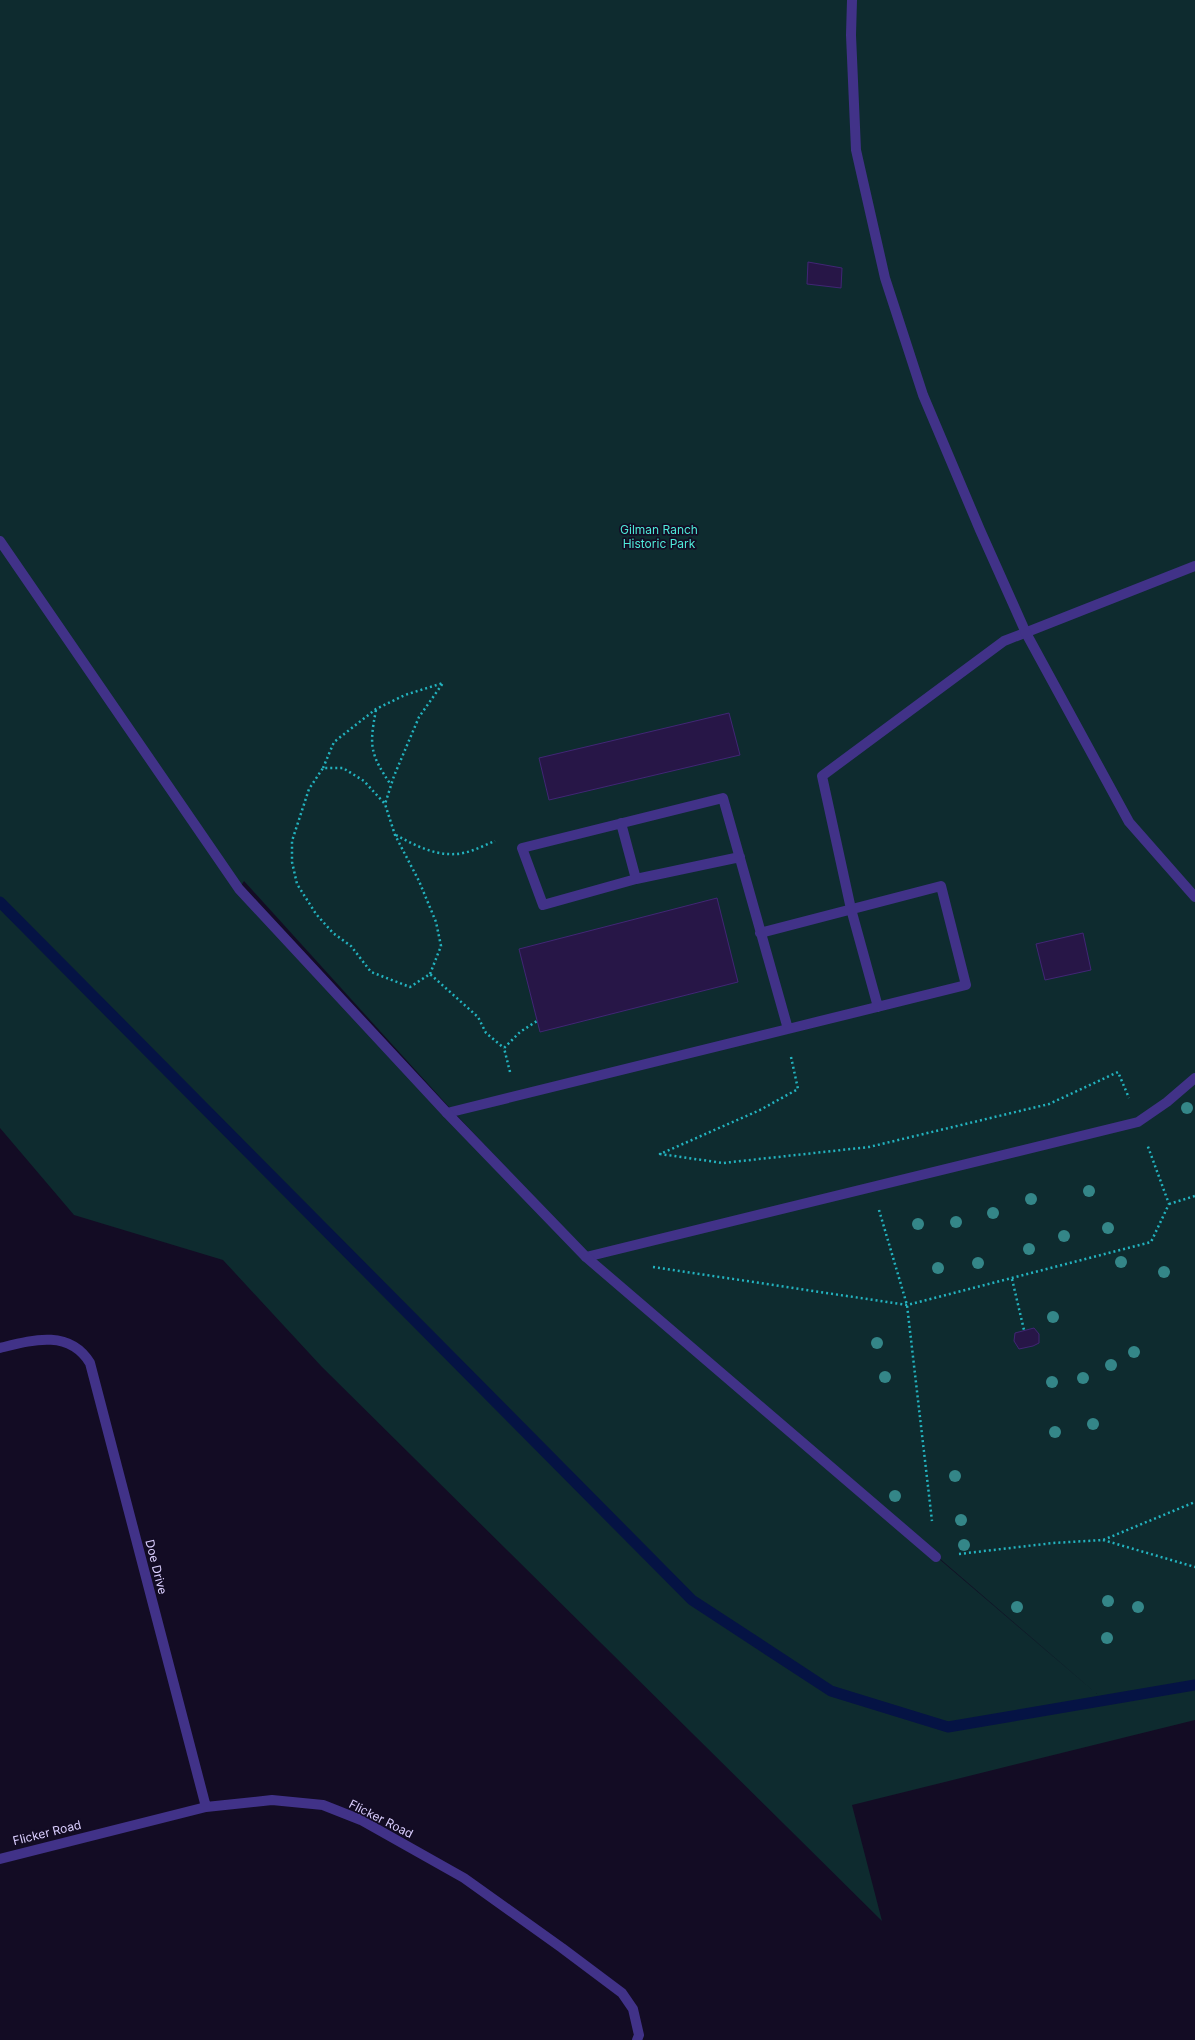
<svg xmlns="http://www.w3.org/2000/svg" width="1195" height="2040" viewBox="0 0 1195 2040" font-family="Inter,sans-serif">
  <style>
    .green { fill: #0e2b2f; fill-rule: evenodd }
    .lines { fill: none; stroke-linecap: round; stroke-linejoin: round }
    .stream { stroke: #051344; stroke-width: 11 }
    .building { fill: #271647; stroke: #412675 }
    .path { stroke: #23b3bf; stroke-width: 2.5; stroke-dasharray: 2 3; stroke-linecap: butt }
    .lane { stroke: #413288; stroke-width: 10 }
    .street { stroke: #413288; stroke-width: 10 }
    .tree { fill: #348688 }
    .labels { text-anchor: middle; stroke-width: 3.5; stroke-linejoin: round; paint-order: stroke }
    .park-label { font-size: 12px; fill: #4fead9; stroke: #130c24 }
    .street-label { font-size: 12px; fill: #dbcfff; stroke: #130c24 }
  </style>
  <rect width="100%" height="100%" fill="#130c24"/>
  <path class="green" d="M0,0H1195V1720L852,1805L882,1921L322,1367L223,1260L74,1215L0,1128ZM244,881L448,1106L593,1260L1097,1694L586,1257L239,889Z"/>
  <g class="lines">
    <path class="stream" d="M0,902L692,1600L831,1691L948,1727L1195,1685"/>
  </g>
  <path class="building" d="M808,262L842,268L841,288L807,284Z
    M729,713L740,755L549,800L539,758Z
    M717,898L738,982L540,1032L519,949Z
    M1083,933L1091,970L1045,980L1036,944Z
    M1034,1328L1039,1334V1343L1033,1346L1019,1349L1014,1341L1015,1333Z"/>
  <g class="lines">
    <path class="path" d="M376,710C369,746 370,754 391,785
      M323,768L334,742L376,709L405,695L443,683L419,717L394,776L385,804
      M396,835C416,846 439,858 463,853C474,851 485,845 495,841
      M430,974L441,946L436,922L419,881L395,835L385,804L364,781L343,768H323L309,789L292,841V862L297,884L316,914L333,933L351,946L371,972L410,987L430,974L478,1017L486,1033L504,1048
      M791,1057L798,1089L760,1110L660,1154L723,1163L869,1147L1049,1104L1118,1072L1129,1098
      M510,1072L504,1048L520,1032L537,1021
      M1169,1204L1195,1196
      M879,1210L907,1305L932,1521
      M653,1267L907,1305L1151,1242L1169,1204L1147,1144
      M1012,1279L1024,1330
      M1103,1540L1195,1567
      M959,1554L1053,1543L1103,1540L1195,1502"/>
    <path class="lane" d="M636,879L740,857
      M760,933L941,886L966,985L788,1029
      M878,1007L851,909L822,776L1004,641L1195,566
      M447,1113L788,1029L723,798L522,848L543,905L636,879L621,823
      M586,1257L1138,1122L1167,1102L1195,1078"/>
    <path class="street" d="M852,0L851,35L856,150L885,278L923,395L980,530L1026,633L1129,822L1195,897
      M0,541L239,889L447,1113L586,1257L936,1557
      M0,1348C32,1340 69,1329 90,1363L206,1807
      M0,1859L206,1807L272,1800L323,1805L361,1820L464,1878L562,1948L622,1993L633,2009L639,2035L637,2040"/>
  </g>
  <g class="tree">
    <circle cx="1187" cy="1108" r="6"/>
    <circle cx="1089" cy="1191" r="6"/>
    <circle cx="1031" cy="1199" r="6"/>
    <circle cx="993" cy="1213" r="6"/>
    <circle cx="956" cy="1222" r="6"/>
    <circle cx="918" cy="1224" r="6"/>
    <circle cx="1108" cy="1228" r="6"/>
    <circle cx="1064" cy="1236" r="6"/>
    <circle cx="1029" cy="1249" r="6"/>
    <circle cx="1121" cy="1262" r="6"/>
    <circle cx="978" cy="1263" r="6"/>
    <circle cx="938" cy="1268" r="6"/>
    <circle cx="1164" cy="1272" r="6"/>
    <circle cx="1053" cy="1317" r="6"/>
    <circle cx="877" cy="1343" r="6"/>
    <circle cx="1134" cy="1352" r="6"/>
    <circle cx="1111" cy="1365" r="6"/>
    <circle cx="885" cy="1377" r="6"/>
    <circle cx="1083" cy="1378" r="6"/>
    <circle cx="1052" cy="1382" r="6"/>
    <circle cx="1093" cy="1424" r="6"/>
    <circle cx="1055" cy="1432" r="6"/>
    <circle cx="955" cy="1476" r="6"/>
    <circle cx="895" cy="1496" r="6"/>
    <circle cx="961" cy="1520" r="6"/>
    <circle cx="964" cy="1545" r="6"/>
    <circle cx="1108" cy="1601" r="6"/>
    <circle cx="1017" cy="1607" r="6"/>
    <circle cx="1138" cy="1607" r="6"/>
    <circle cx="1107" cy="1638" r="6"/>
  </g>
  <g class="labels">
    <g class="park-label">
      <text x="659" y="534">Gilman Ranch<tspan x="659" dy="14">Historic Park</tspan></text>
    </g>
    <g class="street-label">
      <text transform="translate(156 1567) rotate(76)" y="4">Doe Drive</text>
      <text transform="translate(381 1819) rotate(27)" y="4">Flicker Road</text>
      <text transform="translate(47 1833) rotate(-14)" y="4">Flicker Road</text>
    </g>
  </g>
</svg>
